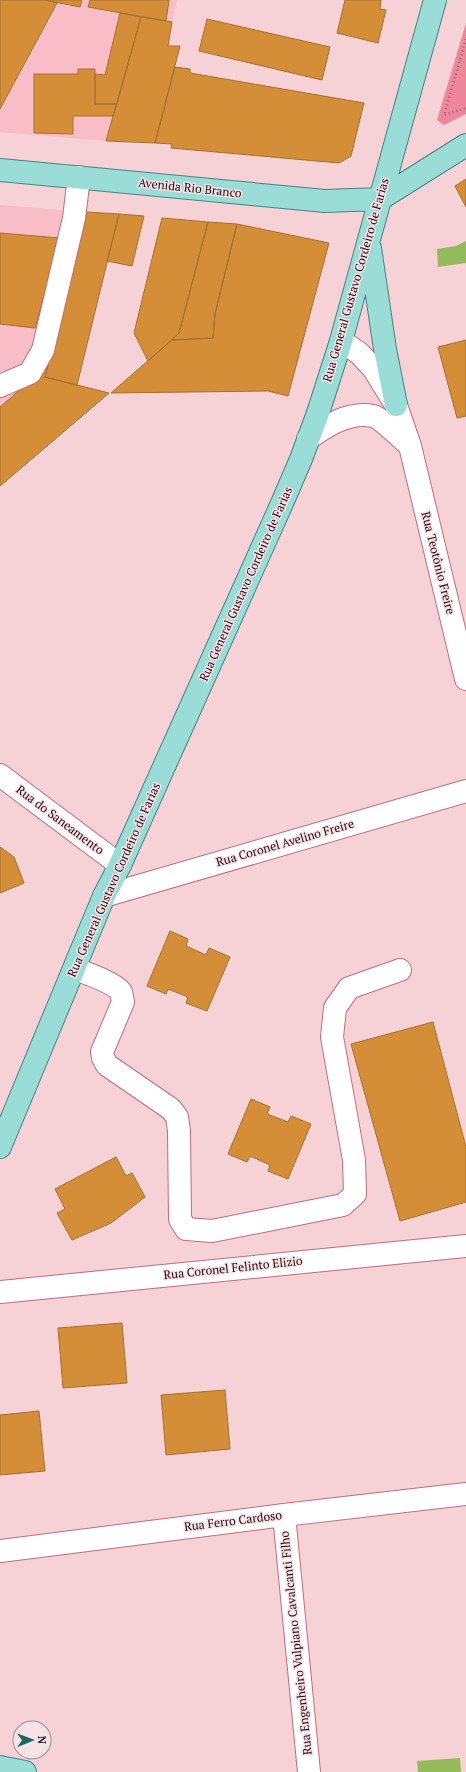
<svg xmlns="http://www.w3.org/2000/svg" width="466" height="1772" viewBox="0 0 466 1772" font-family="'PT Serif',serif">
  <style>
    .built { fill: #f8bdc6 }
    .green { fill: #ef879c }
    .water { fill: #93bb5c }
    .building { fill: #d58e38; stroke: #a7702f }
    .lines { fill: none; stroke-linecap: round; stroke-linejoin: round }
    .minor-casing { stroke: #bf6d7d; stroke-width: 24 }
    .major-casing { stroke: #468480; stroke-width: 24 }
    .path { stroke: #8e6c73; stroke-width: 2.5; stroke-dasharray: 1 3; stroke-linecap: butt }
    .minor { stroke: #fff; stroke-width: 22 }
    .major { stroke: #9addd7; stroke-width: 22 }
    .labels { text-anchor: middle; stroke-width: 3; stroke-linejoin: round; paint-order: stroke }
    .street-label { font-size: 12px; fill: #270810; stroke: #f6e3e6 }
  </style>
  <rect width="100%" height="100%" fill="#f6d1d6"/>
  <path class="built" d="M82,0H177L172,22L141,17L106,141L0,132V109L57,2L80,7Z
    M0,205L87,212L45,377L109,393L0,486Z"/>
  <path class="green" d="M466,23V114L444,125L437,120Z"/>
  <path class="water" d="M466,241V263L438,267L437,249L456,246Z
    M460,1758L461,1772H418L417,1761Z"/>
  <path class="building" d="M0,0H45L57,3L0,109Z
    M45,0H82L80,7Z
    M90,0H169L166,21L88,7Z
    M345,0H381L380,9L386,10L378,43L337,33Z
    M120,13L141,17L117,104H95V74L105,75Z
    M141,17L172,22L168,46H180L155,143L106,141Z
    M207,19L330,47L322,80L199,51Z
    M175,67L190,69V73L364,103L351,156L339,163L171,148L172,144L155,143Z
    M78,69H95V104H117L113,116H73V134L34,133V74H78Z
    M466,179V207L455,186Z
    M87,212L119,214L77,385L45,377Z
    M119,214L144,216L132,266L107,261Z
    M162,218L208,222L179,333L148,361L134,333Z
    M208,222L237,224L215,314L213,338L172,340L179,333Z
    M237,224L329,243L288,396L268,391L111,393L172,340L213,338L215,314Z
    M0,233L60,238L35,328L0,324Z
    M466,340V416L457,418L438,347Z
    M48,366L45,377L109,393L0,486V407Z
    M0,847L14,857L24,883L0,893Z
    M170,931L188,939L186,946L206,955L209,948L230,957L207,1011L186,1003L188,997L168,989L166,994L147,986Z
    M433,1022L466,1147V1202L400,1221L351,1044Z
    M251,1099L270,1107L267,1114L288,1122L291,1116L311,1124L288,1179L268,1171L270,1165L250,1156L247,1162L228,1154Z
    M116,1157L126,1176L132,1173L145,1197L111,1223L72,1240L57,1213L65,1209L55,1189Z
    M122,1323L127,1383L63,1388L58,1328Z
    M225,1390L230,1449L166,1455L161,1395Z
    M39,1411L45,1471L0,1475V1415Z"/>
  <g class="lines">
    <defs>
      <path id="minor" d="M341,341L359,353L373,368L396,405L410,446L466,679
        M0,386L30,373L43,350L74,218L79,177
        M308,439C326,426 349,411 373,416C381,418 402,439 409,445
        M0,775L120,865
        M104,896L466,791
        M75,969C86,973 115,983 121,992C122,995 122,998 123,1002L102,1052L103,1058L107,1065L171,1109L177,1117L179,1131L180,1219L186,1229L212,1231L343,1205L355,1194L354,1160L332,1037L335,1008L349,988L400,970
        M0,1292L466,1246
        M284,1515L309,1772
        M0,1551L284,1515L466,1494"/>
      <path id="major" d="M0,170L325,201L380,199L466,145
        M370,248L385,349L396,405
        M0,1147L104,896L120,865L283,501L301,459L318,413L341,341L435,0
        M0,1767L25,1772"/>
    </defs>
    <use href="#minor" class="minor-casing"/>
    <use href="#major" class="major-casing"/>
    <path class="path" d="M466,39L444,115L466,108"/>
    <use href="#minor" class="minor"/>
    <use href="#major" class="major"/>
  </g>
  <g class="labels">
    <g class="street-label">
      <text transform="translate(190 188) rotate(6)" y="4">Avenida Rio Branco</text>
      <text transform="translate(356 280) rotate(-74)" y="4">Rua General Gustavo Cordeiro de Farias</text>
      <text transform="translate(438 563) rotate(76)" y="4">Rua Teotônio Freire</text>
      <text transform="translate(246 584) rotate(-66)" y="4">Rua General Gustavo Cordeiro de Farias</text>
      <text transform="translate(60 820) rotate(37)" y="4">Rua do Saneamento</text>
      <text transform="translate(285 843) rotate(-16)" y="4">Rua Coronel Avelino Freire</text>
      <text transform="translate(114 880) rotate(-66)" y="4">Rua General Gustavo Cordeiro de Farias</text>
      <text transform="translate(233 1268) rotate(-6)" y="4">Rua Coronel Felinto Elizio</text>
      <text transform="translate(233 1521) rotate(-7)" y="4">Rua Ferro Cardoso</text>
      <text transform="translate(296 1643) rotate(-96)" y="4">Rua Engenheiro Vulpiano Cavalcanti Filho</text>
    </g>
  </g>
  <g transform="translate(32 1740) rotate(89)"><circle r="19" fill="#f6e3e6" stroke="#a38b90"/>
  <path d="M0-3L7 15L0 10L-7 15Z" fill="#1a6661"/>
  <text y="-6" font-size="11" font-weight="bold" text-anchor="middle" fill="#270810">N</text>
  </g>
</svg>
